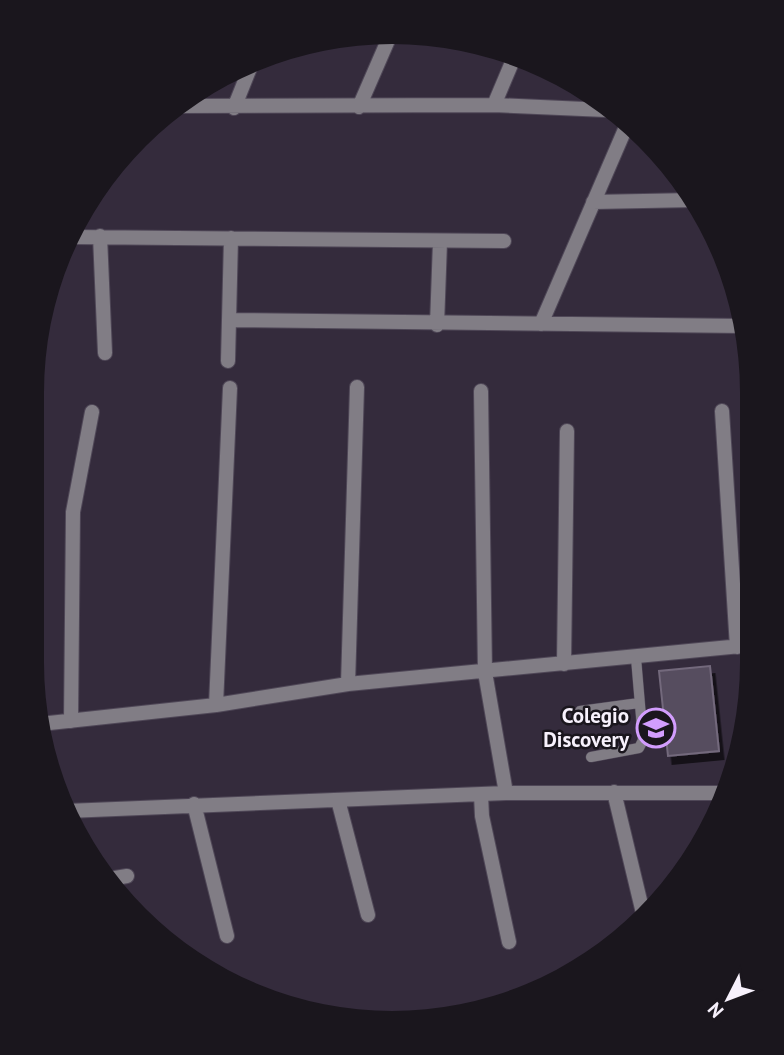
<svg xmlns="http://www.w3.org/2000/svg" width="784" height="1055" viewBox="0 0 784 1055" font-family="'PT Sans',sans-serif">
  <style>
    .building { fill: #564d5f; stroke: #73697c; stroke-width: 2; filter: url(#shadow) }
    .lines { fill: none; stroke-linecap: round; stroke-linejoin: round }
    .service-casing { stroke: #4f4757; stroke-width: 11 }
    .minor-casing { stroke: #4f4757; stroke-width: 16 }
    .service { stroke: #817d85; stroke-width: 10 }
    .minor { stroke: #817d85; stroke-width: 14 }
    .labels { text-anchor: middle; stroke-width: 5; stroke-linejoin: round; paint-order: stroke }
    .poi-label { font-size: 21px; font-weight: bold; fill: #f7f1fc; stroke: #1a161d; text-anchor: end }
  </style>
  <defs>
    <filter id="shadow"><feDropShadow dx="4.5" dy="8" stdDeviation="0" flood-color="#0009"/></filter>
  </defs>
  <rect width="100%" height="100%" fill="#342b3c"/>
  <path class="building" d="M710,666L719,751L668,756L659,671Z"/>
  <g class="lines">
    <defs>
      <path id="service" d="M580,711L639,703
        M591,757L639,748L643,740L636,658"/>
      <path id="minor" d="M494,105L513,60
        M173,106L494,105L606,110
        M359,107L389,38
        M234,108L250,68
        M593,202L694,200
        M100,236L105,353
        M72,237L504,241
        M230,320L744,326
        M541,324L626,127
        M437,325L440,242
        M228,361L231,238
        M481,391L485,672L506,793
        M722,411L737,647
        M564,664L567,431
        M348,684L357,387
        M216,705L230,388
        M71,721L73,512L92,412
        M40,724L216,705L348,684L751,645
        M614,792L643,913
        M481,795L482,816L509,942
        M338,800L368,915
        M194,804L227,936
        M67,811L506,793H720
        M109,879L127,876"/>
    </defs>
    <use href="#service" class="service-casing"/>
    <use href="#minor" class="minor-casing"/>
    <use href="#service" class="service"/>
    <use href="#minor" class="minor"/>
  </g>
  <defs>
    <symbol id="school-ring" viewBox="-11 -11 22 22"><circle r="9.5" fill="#1a161d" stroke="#d29dfd" stroke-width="1.5"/><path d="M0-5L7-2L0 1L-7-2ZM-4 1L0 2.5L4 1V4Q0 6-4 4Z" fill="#d29dfd"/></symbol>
  </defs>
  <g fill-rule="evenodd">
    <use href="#school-ring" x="634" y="706" width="44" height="44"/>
  </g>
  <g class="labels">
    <g class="poi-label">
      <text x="629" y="723">Colegio<tspan x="629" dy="24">Discovery</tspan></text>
    </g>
  </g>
  <path d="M0 0H784V1055H0ZM392 44H392A348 348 0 0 1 740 392V663A348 348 0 0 1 392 1011H392A348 348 0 0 1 44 663V392A348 348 0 0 1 392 44Z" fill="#1a161d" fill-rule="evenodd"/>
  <g transform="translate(728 999) rotate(228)" stroke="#1a161d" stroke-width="5" paint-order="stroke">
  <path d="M0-5L12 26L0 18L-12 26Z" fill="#f7f1fc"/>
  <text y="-10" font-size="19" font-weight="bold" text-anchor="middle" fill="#f7f1fc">N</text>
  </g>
</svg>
